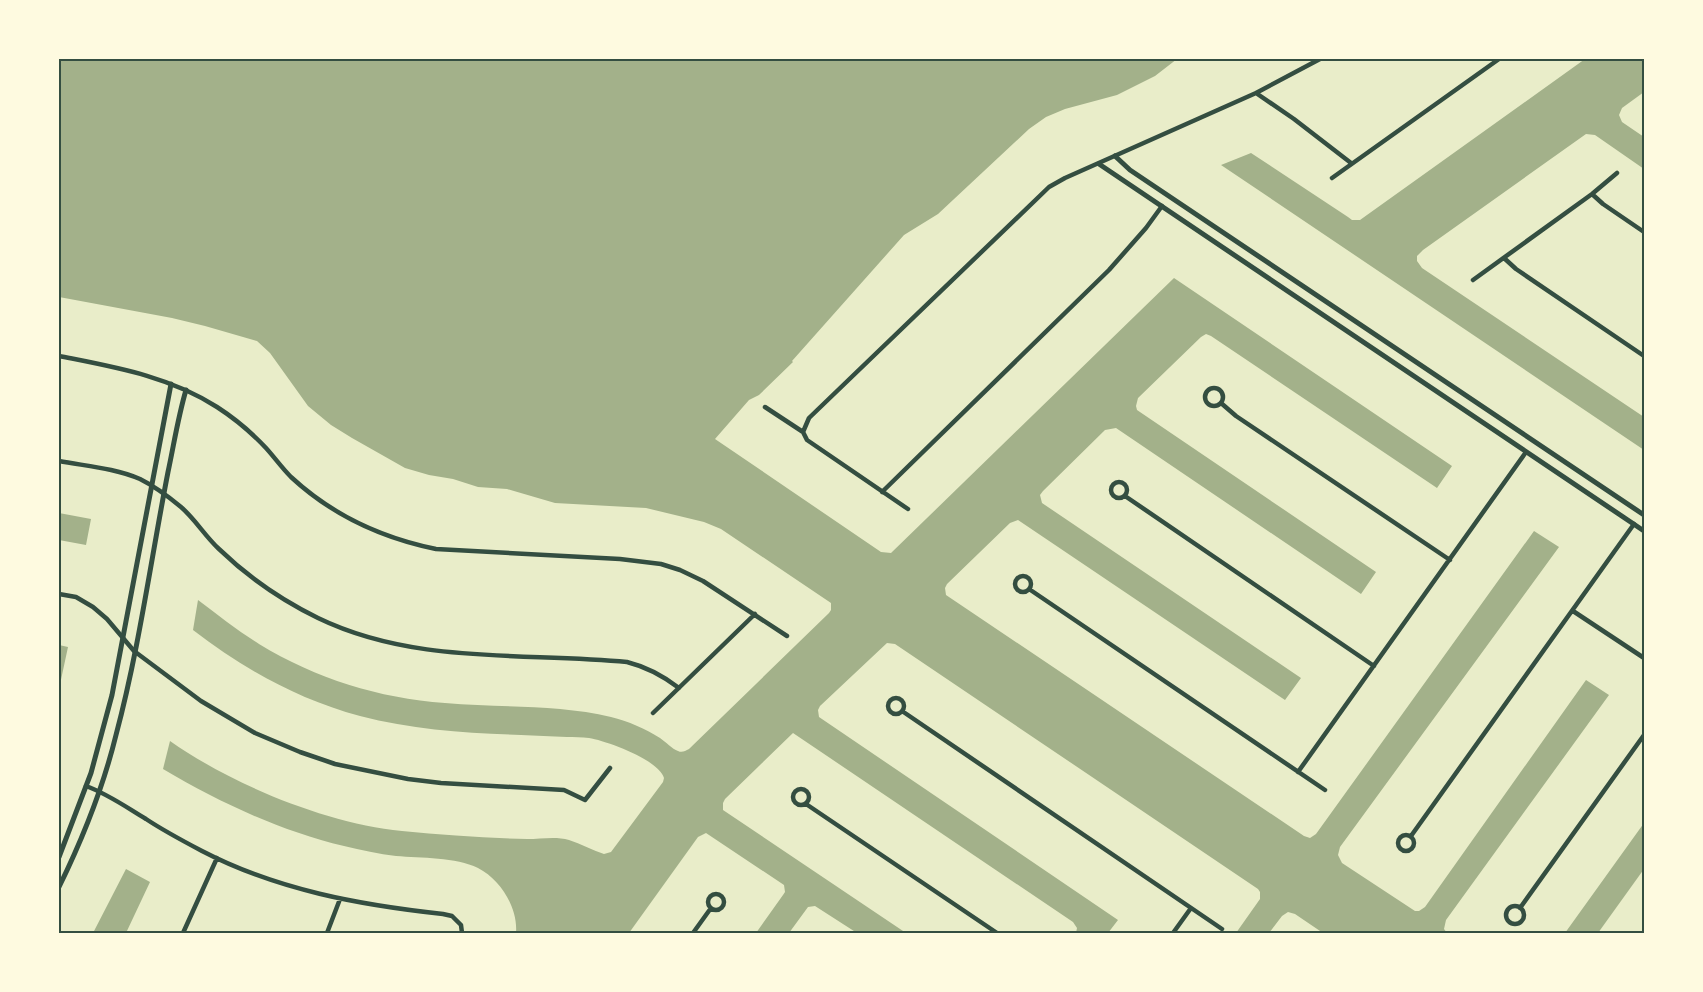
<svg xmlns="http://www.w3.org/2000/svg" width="1703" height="992" viewBox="0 0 1703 992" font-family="'PT Serif',serif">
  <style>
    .water { fill: #a3b18a }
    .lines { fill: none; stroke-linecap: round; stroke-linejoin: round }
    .minor { stroke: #344e41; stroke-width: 4.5 }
    .tertiary { stroke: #344e41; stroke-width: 5 }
    .neatline { fill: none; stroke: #344e41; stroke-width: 2 }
  </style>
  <rect width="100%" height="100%" fill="#e9edc9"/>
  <path class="water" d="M59,59H1177L1155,76L1117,95L1065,109L1046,117L1029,129L938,214L904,235L792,361L793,362L759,395L749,400L715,439L881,552L891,553L1174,278L1452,466L1437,488L1211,336L1206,334L1201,337L1138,398L1136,406L1137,410L1376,572L1361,594L1116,428L1105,430L1043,491L1040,495L1042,503L1301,678L1285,700L1018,520L1010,523L947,584L945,588L946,595L1304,836L1310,838L1316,834L1534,531L1559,547L1340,847L1338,855L1342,863L1415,911H1419L1425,907L1586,680L1609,695L1446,920L1444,929L1447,933H1323L1295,914L1288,912L1282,916L1269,933H1236L1260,899V892L1258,889L895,644L887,643L820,706L818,710L819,717L1118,920L1108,933H1076L1077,928L1073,922L793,733L725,799L723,803V810L906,933H857L815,906L808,907L789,933H756L783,895L785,892L784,885L706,833L698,837L629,933H516C518,908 501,880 478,868C456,857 421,858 396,856C379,854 361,850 344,846C280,831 219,802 163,769L170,741C233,785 325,823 402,831C443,835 486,838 527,839C541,839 556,836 569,840C581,844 592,850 604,854L611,852L663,782L664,778C659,760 607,741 589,738C582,737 574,737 567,737C551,736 536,736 521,735C467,733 413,730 360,716C297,699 244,669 193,630L198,600C218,615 238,631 259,644C317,679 378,698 445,703C500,708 558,704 611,717C628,721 646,729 660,738C666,742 672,749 678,751C682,753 685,751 689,749L829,613L831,610V603L721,529L704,522L646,508L555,503L507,489L478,487L453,479L429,475L405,468L352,438L331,425L308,406L270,353L257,341L205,326L172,318L59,297Z
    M1585,59H1644V92L1622,108L1619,115L1622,122L1644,137V169L1595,135L1586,134L1423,250L1417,256V261L1422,268L1644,417V450L1221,165L1251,153L1348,217L1352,220H1360Z
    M59,513L91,519L86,545L59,540Z
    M59,645L68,647L59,689Z
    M1644,823V869L1598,933H1565Z
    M126,869L150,882L126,933H93Z"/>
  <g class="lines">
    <path class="minor" d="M1256,93L1294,119L1351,163
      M1332,178L1499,59
      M1592,194L1603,204L1644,232
      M1504,258L1516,269L1644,356
      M1473,280L1592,194L1617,173
      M59,356C114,367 169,376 217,407C234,418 252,433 266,448C275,458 282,468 291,477C332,515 382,538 436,549L620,559L661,564L680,570L703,581L787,636
      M1205 397a9 9 0 1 1 18 0a9 9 0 1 1-18 0Z
      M1221,403L1236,416L1450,560
      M765,407L803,432L807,440L908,509
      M803,432L809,418L1049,187L1065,178L1256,93L1320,59
      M59,461C85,466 115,468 140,479C154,486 169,497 181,507C195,519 205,536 219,549C248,577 281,600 318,618C415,665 523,652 627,662C647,667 662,675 679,688
      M1111 490a8 8 0 1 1 16 0a8 8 0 1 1-16 0Z
      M882,492L1109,270L1146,228L1162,206
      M1125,496L1374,666
      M1015 584a8 8 0 1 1 16 0a8 8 0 1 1-16 0Z
      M1029,589L1325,790
      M59,594L76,597L93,607L107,619L134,651L201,701L255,733L300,752L335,764L408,779L441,783L564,790L585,800L610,768
      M1573,611L1644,658
      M888 706a8 8 0 1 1 16 0a8 8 0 1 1-16 0Z
      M902,711L1222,929
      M653,713L755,614
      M1298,772L1526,452
      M86,786C108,794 126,807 146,819C164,831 183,841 202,851C277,890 360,905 443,914L452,916L461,925L462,933
      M793 797a8 8 0 1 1 16 0a8 8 0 1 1-16 0Z
      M806,804L997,933
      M1398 843a8 8 0 1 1 16 0a8 8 0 1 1-16 0Z
      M1411,836L1634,524
      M708 902a8 8 0 1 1 16 0a8 8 0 1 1-16 0Z
      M1506 915a9 9 0 1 1 18 0a9 9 0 1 1-18 0Z
      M1520,908L1644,735
      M183,933L217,858
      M327,933L340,899
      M693,933L711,908
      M1173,933L1191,908"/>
    <path class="tertiary" d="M1115,156L1130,170L1644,515
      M1099,164L1644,531
      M59,857L91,773L112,695L171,384
      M59,887C83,838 103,788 116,735C139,649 151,559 168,472C174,444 178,417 186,390"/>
  </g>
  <rect width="1703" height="992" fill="none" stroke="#fefae0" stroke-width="120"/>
  <rect x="60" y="60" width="1583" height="872" class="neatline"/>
</svg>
